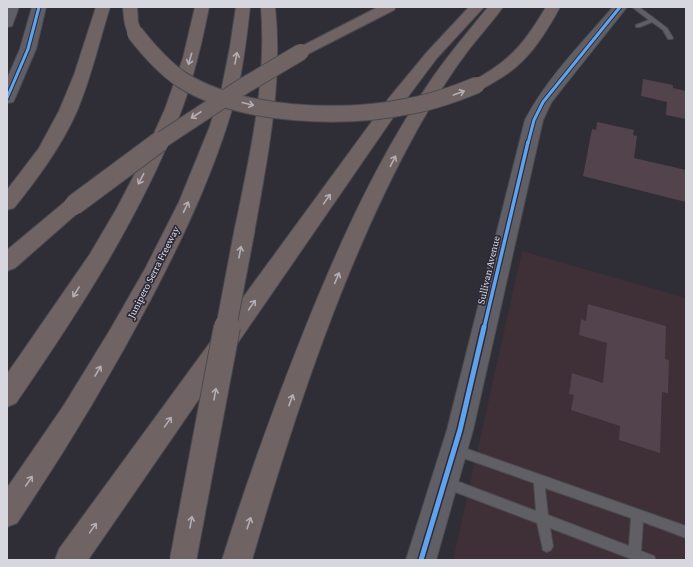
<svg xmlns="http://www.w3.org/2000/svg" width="693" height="567" viewBox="0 0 693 567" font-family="'Crimson Pro',serif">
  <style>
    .medical { fill: #3f2f36 }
    .building { fill: #53434d }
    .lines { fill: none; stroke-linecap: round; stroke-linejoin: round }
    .service-casing { stroke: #4a4a50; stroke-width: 2 }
    .tertiary-casing { stroke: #4a4a50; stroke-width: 2 }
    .secondary-casing { stroke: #4a4a50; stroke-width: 2 }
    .motorway-casing { stroke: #4a4a50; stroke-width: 2 }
    .service { fill: #5f5f65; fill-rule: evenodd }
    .tertiary { fill: #5f5f65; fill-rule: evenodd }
    .secondary { fill: #5f5f65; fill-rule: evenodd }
    .motorway { fill: #706364; fill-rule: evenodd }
    .motorway-bridge-far2-casing { stroke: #4a4a50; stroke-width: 18; stroke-linecap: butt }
    .motorway-bridge-far1-casing { stroke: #4a4a50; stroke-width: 22; stroke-linecap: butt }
    .motorway-bridge-casing { stroke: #4a4a50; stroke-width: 28; stroke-linecap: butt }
    .motorway-bridge-far2 { stroke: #706364; stroke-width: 16 }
    .motorway-bridge-far1 { stroke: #706364; stroke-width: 20 }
    .motorway-bridge { stroke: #706364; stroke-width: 26 }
    .cycleway-far2-casing { stroke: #2d2b39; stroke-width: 5 }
    .cycleway-far1-casing { stroke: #2d2b39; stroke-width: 6 }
    .cycleway-casing { stroke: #2d2b39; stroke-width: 8 }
    .cycleway-far2 { stroke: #60a3ed; stroke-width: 3 }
    .cycleway-far1 { stroke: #60a3ed; stroke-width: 3.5 }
    .cycleway { stroke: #60a3ed; stroke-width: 5 }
    .oneway { stroke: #b3aeb5 }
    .labels { text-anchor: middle; stroke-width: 3.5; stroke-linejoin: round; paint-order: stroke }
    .street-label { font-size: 11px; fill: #d7d7e0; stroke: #2d2b39 }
  </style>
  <rect width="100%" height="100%" fill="#2f2e36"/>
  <path class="medical" d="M522,251L686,298V560H453Z"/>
  <path class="building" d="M643,79L673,85V88L686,91V119L666,115L667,102L641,96Z
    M597,122L634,130L633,135L637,136L634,158L686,170V202L583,176L592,129L596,130Z
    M588,304L666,326L665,359L669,360L668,393L662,392L660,453L619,440L620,426L571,410L574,395L569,394L572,373L603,383L607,343L579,335L581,319L586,321Z"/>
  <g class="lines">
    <defs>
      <path id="service" d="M632,7H639L667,28L673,38L672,39H668L663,30L652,22L640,27H636V25L649,20Z
        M456,445L686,526V538L643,522L641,551L654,556L656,560H634L550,528L553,546L551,550L547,552L543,550L537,523L442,487L440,483L442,479L446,477L536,511L534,483L452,454L451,450L452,446ZM545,488L631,518L629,546L548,515Z"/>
      <path id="tertiary" d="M613,7H627L561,90L551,103L543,120L473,430L436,560H406L447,430L525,120C547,78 582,43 613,7Z"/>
      <path id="secondary" d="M7,7H19L12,26L7,27Z
        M32,7H46L36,49L15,98L13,102L7,103V79L20,49Z"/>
      <path id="motorway" d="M96,7H110C99,42 91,78 77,111C61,147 38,178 14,208L7,210V190L39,148L59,111L74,75Z
        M123,7H137L138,22L142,33L140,36H130C124,27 124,17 123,7Z
        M195,7H209C202,42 194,76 182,109C142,215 79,311 16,403L7,407V374L90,254L117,208L142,160L165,109L183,58Z
        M236,7H250C247,34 244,61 238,88C219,161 187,230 152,297C111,375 66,450 17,523L7,527V488L64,405L110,330L145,269L179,202L210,126L222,87L230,47Z
        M261,7H275C283,82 268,154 255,228L252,233L245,236L238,233L235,228C250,154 267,83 261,7Z
        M378,7H396L394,10L306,55H296L293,52L296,49Z
        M469,7H484L437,58L401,106L88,560H55L59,549L389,98L427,52Z
        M488,7H503C493,21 481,34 470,48C451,73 434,100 418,128C345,260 294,415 252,560H222C247,481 275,403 306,326C340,242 378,158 429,83C447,56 468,32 488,7Z
        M546,7H560C543,38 526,65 494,82C486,87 480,91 471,88L469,85L471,82C510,61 524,44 546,7Z
        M74,198L81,200L84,205L81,210L15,268L7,271V250L67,200Z"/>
    </defs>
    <use href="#service" class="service-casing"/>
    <use href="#tertiary" class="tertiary-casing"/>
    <use href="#secondary" class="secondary-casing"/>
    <use href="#motorway" class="motorway-casing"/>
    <use href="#service" class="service"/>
    <use href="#tertiary" class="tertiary"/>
    <use href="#secondary" class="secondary"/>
    <use href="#motorway" class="motorway"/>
    <defs>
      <path id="motorway-bridge-far2" d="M135,33C149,51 163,67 182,80C242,117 343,120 410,106C433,102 455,94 477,85
        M157,143L242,87L301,52"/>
      <path id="motorway-bridge-far1" d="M74,205L159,142
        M226,328L245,228"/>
      <path id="motorway-bridge" d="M183,560L227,327"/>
    </defs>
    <use href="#motorway-bridge-far2" class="motorway-bridge-far2-casing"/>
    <use href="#motorway-bridge-far1" class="motorway-bridge-far1-casing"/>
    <use href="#motorway-bridge" class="motorway-bridge-casing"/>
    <use href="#motorway-bridge-far2" class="motorway-bridge-far2"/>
    <use href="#motorway-bridge-far1" class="motorway-bridge-far1"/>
    <use href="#motorway-bridge" class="motorway-bridge"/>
    <defs>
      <path id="cycleway-far2" d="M7,98L28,49L39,7
        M528,143L534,120L543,102L620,7"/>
      <path id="cycleway-far1" d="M484,328L528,142"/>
      <path id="cycleway" d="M421,560L460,430L484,327"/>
    </defs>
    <use href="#cycleway-far2" class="cycleway-far2-casing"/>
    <use href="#cycleway-far1" class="cycleway-far1-casing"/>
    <use href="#cycleway" class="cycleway-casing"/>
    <use href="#cycleway-far2" class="cycleway-far2"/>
    <use href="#cycleway-far1" class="cycleway-far1"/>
    <use href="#cycleway" class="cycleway"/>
  </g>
  <defs><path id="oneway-shaft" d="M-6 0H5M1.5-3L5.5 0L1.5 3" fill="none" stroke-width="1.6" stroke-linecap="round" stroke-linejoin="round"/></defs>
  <g class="oneway">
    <use href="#oneway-shaft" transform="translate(236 58) rotate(-79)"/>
    <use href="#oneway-shaft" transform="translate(190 59) rotate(106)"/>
    <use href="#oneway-shaft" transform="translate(459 93) rotate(-20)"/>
    <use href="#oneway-shaft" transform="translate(248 104) rotate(14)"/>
    <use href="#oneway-shaft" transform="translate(196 115) rotate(147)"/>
    <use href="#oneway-shaft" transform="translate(393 161) rotate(-63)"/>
    <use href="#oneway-shaft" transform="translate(141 179) rotate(117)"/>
    <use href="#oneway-shaft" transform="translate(327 199) rotate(-55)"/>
    <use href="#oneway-shaft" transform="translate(186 207) rotate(-65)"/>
    <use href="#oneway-shaft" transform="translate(240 252) rotate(-80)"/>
    <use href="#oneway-shaft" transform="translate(337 278) rotate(-67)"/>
    <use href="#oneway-shaft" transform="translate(76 292) rotate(122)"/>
    <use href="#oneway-shaft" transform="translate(252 305) rotate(-55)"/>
    <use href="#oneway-shaft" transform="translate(98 371) rotate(-59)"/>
    <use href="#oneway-shaft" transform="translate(215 394) rotate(-80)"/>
    <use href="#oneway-shaft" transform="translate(291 400) rotate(-70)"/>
    <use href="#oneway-shaft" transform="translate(168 422) rotate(-55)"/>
    <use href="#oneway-shaft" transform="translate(29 481) rotate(-56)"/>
    <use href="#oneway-shaft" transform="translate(191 522) rotate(-80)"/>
    <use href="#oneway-shaft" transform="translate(249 523) rotate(-72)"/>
    <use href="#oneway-shaft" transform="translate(93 528) rotate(-55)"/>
  </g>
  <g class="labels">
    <g class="street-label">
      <text transform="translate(488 270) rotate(-77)" y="4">Sullivan Avenue</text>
      <text transform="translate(153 272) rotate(-63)" y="4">Junipero Serra Freeway</text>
    </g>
  </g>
  <rect width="693" height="567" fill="none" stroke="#d7d7e0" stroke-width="16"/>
</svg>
